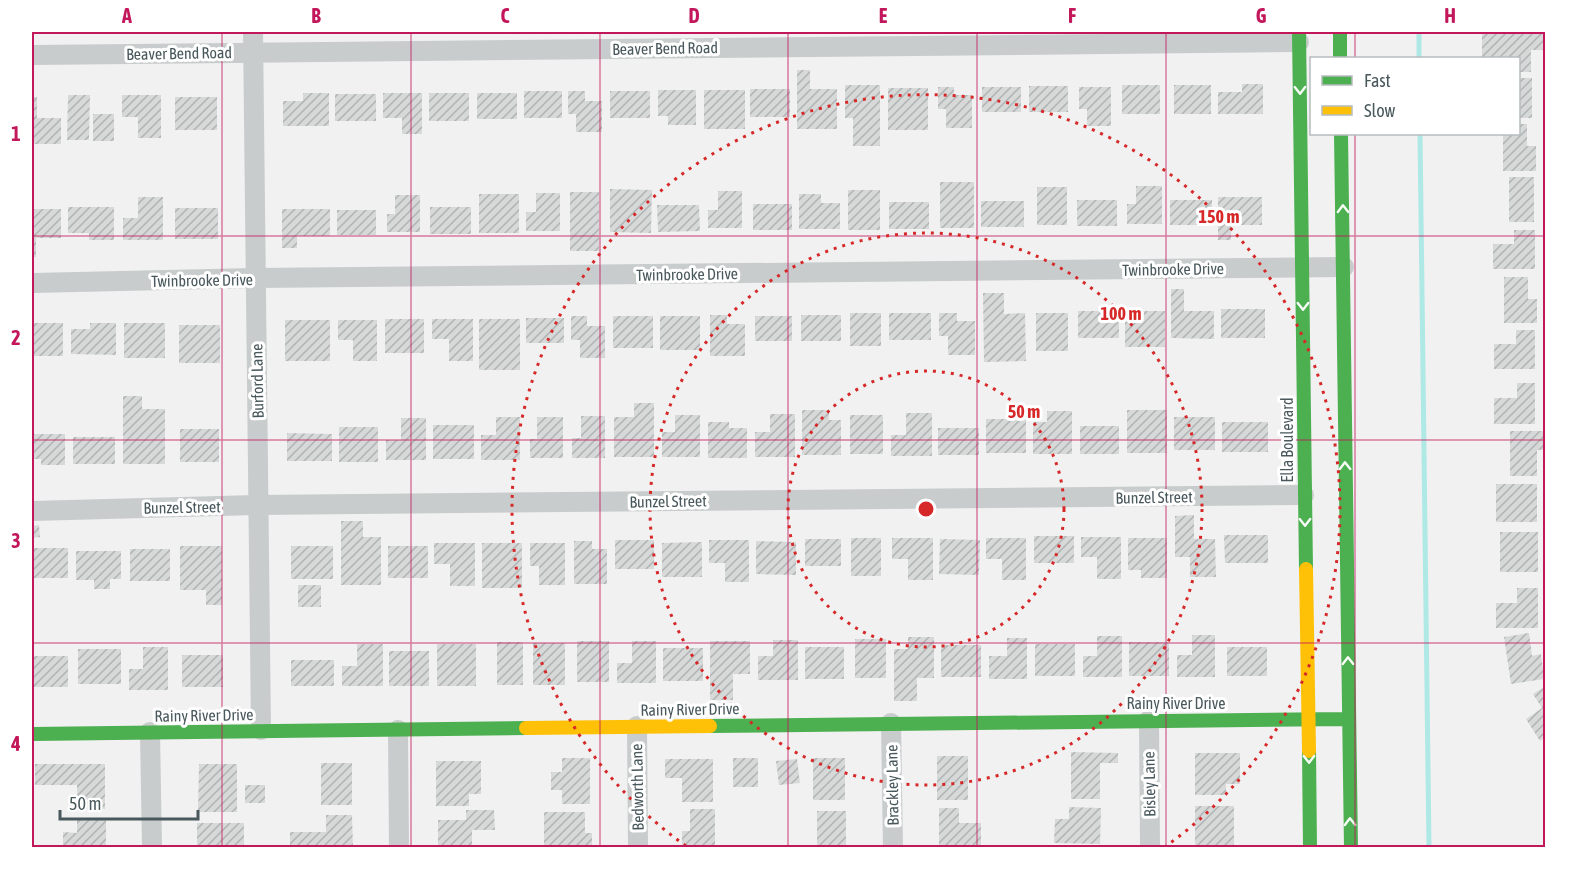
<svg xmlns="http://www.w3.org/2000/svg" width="1577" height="879" viewBox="0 0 1577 879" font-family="'Asap Condensed',sans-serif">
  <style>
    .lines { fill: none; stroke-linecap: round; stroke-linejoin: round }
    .stream { stroke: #aee9e6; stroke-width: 5 }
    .building { fill: url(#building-hatch) }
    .street { stroke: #c8cccc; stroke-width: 20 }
    .fast { stroke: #4caf50; stroke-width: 14 }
    .slow { stroke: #ffc107; stroke-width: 14 }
    .oneway { stroke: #f6fbf6 }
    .grid { fill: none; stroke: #c2185b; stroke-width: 1.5; stroke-opacity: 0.55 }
    .ring { fill: none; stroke: #d62828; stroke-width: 3; stroke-dasharray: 3 6 }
    .labels { text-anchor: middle; stroke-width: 6; stroke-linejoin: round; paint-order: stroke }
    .street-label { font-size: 16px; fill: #49585c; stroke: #fff }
    .centre { fill: #d62828; stroke: #fff; stroke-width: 3 }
    .ring-label { font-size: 18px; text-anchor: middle; font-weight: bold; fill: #d62828; stroke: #fff; stroke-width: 6; stroke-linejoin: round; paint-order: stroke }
    .neatline { fill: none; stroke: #c2185b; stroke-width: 2 }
    .grid-label { font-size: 20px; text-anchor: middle; font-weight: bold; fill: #c2185b }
  </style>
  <defs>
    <pattern id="building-hatch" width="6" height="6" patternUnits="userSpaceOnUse" patternTransform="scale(1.5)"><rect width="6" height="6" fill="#d7d9d9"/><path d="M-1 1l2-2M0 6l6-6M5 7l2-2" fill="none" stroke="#b0b3b3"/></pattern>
  </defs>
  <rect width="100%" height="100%" fill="#f1f1f1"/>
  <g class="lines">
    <path class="stream" d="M1419,32V58
      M1420,134L1429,848"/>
  </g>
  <path class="building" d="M1482,32H1543V50H1531V72H1518V58H1482Z
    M797,70H810V89H837V129H797Z
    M1518,78H1532V118H1518Z
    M1242,84H1263V114H1218V92H1242Z
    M845,85H880V146H853V118H845Z
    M1122,85H1160V114H1122Z
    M1174,85H1211V114H1174Z
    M1029,86H1068V112H1029Z
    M938,87H954V95H972V128H946V109H938Z
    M982,87H1021V112H982Z
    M1079,87H1111V126H1087V109H1079Z
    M888,88H928V130H888Z
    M750,89H790V117H750Z
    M658,90H696V125H668V116H658Z
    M704,90H745V129H704Z
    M524,91H562V118H524Z
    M568,91H585V101H602V132H576V114H568Z
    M610,91H650V118H610Z
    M303,93H329V126H283V101H303Z
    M383,93H422V134H402V118H383Z
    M429,93H469V121H429Z
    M477,93H517V119H477Z
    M335,94H376V121H335Z
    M68,95H90L89,140H67Z
    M122,95H161V138H138V117H122Z
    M32,97H37V118H61V144H32Z
    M175,97H217V130H175Z
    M93,114H114V141H93Z
    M1518,124H1527V146H1536V171H1503V134H1518Z
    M1509,177H1534V222H1509Z
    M940,182H974V228H940Z
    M1136,186H1162V224H1127V204H1136Z
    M1037,187H1067V225H1037Z
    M610,189L652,190L651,233L610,232Z
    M848,190H880V230H848Z
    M718,191H742V228H708V210H718Z
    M570,192H599V251H570Z
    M536,193H560V231H526V212H536Z
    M479,194H519V233H479Z
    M799,194H821V203H840V229H799Z
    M395,195H420V232H387V214H395Z
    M138,197H163V240H123V218H138Z
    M1218,197H1262V225H1231V240H1218Z
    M1077,200H1117V226H1077Z
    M1170,200H1212V225H1170Z
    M981,201H1024V227H981Z
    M889,202H929V229H889Z
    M753,204H792V230H753Z
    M657,205H699L700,231L658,232Z
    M68,207H114V240H89V233H68Z
    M430,207H471V234H430Z
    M175,208H218V239H175Z
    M32,209H61V238H36V257H32Z
    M282,209H330V236H297V248H282Z
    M337,210H376V235H337Z
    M1514,230H1535V269H1493V244H1514Z
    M1504,277H1528V299H1537V323H1504Z
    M1171,289H1184V311H1214V339L1171,338Z
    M983,293H1004V314L1025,313L1026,361L984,362Z
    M1221,309H1265V338H1221Z
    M1078,311H1119V338H1078Z
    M1125,311H1165V347H1125Z
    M850,313H881V346H850Z
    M889,313H931V340H889Z
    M939,313H957V321H975V355H948V336H939Z
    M1036,313H1068V351H1036Z
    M710,315H727V324H745V356H710Z
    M801,315H841V341H801Z
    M571,316H587V326H605V358H580V340H571Z
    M613,316H653V348H613Z
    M660,316H700V350H660Z
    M755,316H792V341H755Z
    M526,318H564V343H526Z
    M385,319H424V353H385Z
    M432,319H473V361H449V339H432Z
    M479,319H520V370H479Z
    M285,320H330V361H285Z
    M338,320H377V361H353V340H338Z
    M32,323H63V356H32Z
    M90,323H116V355L71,354V329H90Z
    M124,323H165V358H124Z
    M179,325H220V363H179Z
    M1516,330H1535V369H1494V344H1516Z
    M1517,383H1535V424H1494V398H1517Z
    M123,396H142V409H165V464H123Z
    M634,403H654V457H614V417H634Z
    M802,410H829V420H841V455H802Z
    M1127,410H1167V453H1127Z
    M1047,411H1072V454H1033V422H1047Z
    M906,413H932V456H891V435H906Z
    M770,414H795V457H755V432H770Z
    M675,415H700V457H662V432H675Z
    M850,415H883V454H850Z
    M581,416H605V458H572V438H581Z
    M496,417H520V460H481V435H496Z
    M537,417H563V458H530V439H537Z
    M1174,417H1215V450H1174Z
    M401,418H426V460H386V440H401Z
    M986,419H1026V453H986Z
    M708,422H729V428H747V458H708Z
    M1222,422H1268V452H1222Z
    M433,425H474V459H433Z
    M1080,426H1119V454H1080Z
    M339,427H378V462H339Z
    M938,428H979V455H938Z
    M180,429H219V462H180Z
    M1510,431H1546V450H1537V476H1510Z
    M287,433L332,434V461H287Z
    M32,434H65V465H41V459H32Z
    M73,437H115V464H73Z
    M1496,484H1537V522H1496Z
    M1194,515V539H1215L1216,577H1190V557H1175V516Z
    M341,521H363V537H381V585H341Z
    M39,525L40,537L32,538V526Z
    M1500,532H1538V572H1500Z
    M1224,535H1268V563H1225Z
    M1034,536H1074V563H1034Z
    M1081,537H1121V579H1097V557H1081Z
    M851,538H881V576H851Z
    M892,538H933V580H908V559H892Z
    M986,538H1026V580H1002V559H986Z
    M1128,538H1167V578H1141V570H1128Z
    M805,539H841V566H805Z
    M940,539L980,540L979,575L939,574Z
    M615,540H654V569H615Z
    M709,540H749V582H725V563H709Z
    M574,541H592V549H607V584H574Z
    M756,541L796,542V575L756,574Z
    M702,542V577H662V543Z
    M434,543H475V586H450V564H434Z
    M482,543H522V588H482Z
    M530,543H565V585H539V566H530Z
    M180,546H222V605H206V590H180Z
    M291,546H333V579H291Z
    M388,546H428V578H388Z
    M32,548H68V578H32Z
    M130,549H170V581H130Z
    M76,551H121V579H110V589H94V580H76Z
    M298,585H321V607H298Z
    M1517,588H1538V628H1496V603H1517Z
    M1529,633L1532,656L1541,654L1544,679L1511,684L1504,637Z
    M1192,635H1215V677H1177V655H1192Z
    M1097,636H1122V677H1083V656H1097Z
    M908,637H934V678H917V701H894V649H908Z
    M1007,638H1027V679H989V656H1007Z
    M855,639H886V678H855Z
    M773,640H798V680H758V656H773Z
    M577,641H609V682H577Z
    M632,641H656V683H617V663H632Z
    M710,641H750V674H733V700H710Z
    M497,642H523V685H497Z
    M1129,642H1169V676H1129Z
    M533,643H565V685H533Z
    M357,644H383V686H342V666H357Z
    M437,644H476V686H437Z
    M1035,644H1075V676H1035Z
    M941,645H981V677H941Z
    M143,647H168V690H129V669H143Z
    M805,647H844V679H805Z
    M1227,647H1267V676H1227Z
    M663,648H703V681H663Z
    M78,649H121V684H78Z
    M389,651H429V686H389Z
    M182,655H223V687H182Z
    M32,656H68V687H32Z
    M291,660H334V686H291Z
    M1546,686V737L1540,741L1526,719L1542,708L1533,694Z
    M1071,752L1118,753V763H1100V799H1071Z
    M1195,753H1240V784H1226V795H1195Z
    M937,756H968V800H937Z
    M562,758H590V804H562V790H551V772H562Z
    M733,758H758V787H733Z
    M813,758H845V800H813Z
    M665,759H713V802H682V778H665Z
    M797,759L800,783L779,785L776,761Z
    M436,761H481V794H469V806H436Z
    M321,763H352V805H321Z
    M35,764H105V809H77V785H35Z
    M199,764H237V812H198Z
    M245,785H265V803H245Z
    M1195,806H1234V848H1195Z
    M1069,807L1101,808L1100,844L1054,843L1055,819H1069Z
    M939,808H959V823H981V848H939Z
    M690,809H715V848H682V831H690Z
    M466,810H494L495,830H472V848H438V820H466Z
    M817,811H846V848H817Z
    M544,812H585V833H592V848H544Z
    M326,815H352L353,848H290V832H326Z
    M77,818H106V848H63V832L77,833Z
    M197,823H244V848H215V845H197Z"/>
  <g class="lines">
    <path class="street" d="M253,32L261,730
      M32,55L1299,42
      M32,283L255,278L1344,267
      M32,511L258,505L1304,495
      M1149,720L1150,848
      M891,723L893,848
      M637,726L638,848
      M398,730L399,848
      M150,732L152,848"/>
    <path class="fast" d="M1299,32L1306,569
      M1340,32V58
      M1341,134L1351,848
      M710,726L1348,719
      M32,734L526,728
      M1309,751L1310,848"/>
    <path class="slow" d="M1306,569L1309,751
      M526,728L710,726"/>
  </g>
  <defs><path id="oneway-chevron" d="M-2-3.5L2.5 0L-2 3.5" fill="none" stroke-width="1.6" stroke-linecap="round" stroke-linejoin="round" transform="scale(1.5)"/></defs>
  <g class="oneway">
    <use href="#oneway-chevron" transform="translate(1300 90) rotate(89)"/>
    <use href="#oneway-chevron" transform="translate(1343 209) rotate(-91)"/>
    <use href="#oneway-chevron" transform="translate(1303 306) rotate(90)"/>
    <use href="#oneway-chevron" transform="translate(1345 466) rotate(-91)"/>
    <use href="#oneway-chevron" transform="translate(1305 522) rotate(89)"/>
    <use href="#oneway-chevron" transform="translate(1348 661) rotate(-91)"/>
    <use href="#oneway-chevron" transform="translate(1309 759) rotate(89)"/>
    <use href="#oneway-chevron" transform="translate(1350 822) rotate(-91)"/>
  </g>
  <path class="grid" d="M222,32V848M411,32V848M600,32V848M788,32V848M977,32V848M1166,32V848M1355,32V58M1355,134V848M32,236H1546M32,440H1546M32,643H1546"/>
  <g class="ring">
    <circle cx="926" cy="509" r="138"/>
    <circle cx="926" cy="509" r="276"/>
    <path d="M686 846A414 414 0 1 1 1166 846"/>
  </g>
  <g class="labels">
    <g class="street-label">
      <text transform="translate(665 48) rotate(-1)" y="6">Beaver Bend Road</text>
      <text transform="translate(179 53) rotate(-1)" y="6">Beaver Bend Road</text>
      <text transform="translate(1173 269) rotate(-1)" y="6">Twinbrooke Drive</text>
      <text transform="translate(687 274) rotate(-1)" y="6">Twinbrooke Drive</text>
      <text transform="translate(202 280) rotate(-1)" y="6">Twinbrooke Drive</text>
      <text transform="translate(257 381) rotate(-91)" y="6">Burford Lane</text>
      <text transform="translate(1287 440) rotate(-90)" y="6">Ella Boulevard</text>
      <text transform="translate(1154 497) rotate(-1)" y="6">Bunzel Street</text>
      <text transform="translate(668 501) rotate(-1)" y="6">Bunzel Street</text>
      <text transform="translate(182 507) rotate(-1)" y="6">Bunzel Street</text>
      <text x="1176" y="709">Rainy River Drive</text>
      <text transform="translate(690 709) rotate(-1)" y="6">Rainy River Drive</text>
      <text transform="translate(204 715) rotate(-1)" y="6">Rainy River Drive</text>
      <text transform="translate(1149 784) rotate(-91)" y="6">Bisley Lane</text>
      <text transform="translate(892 785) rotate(-91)" y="6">Brackley Lane</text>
      <text transform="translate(637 787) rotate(-91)" y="6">Bedworth Lane</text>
    </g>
  </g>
  <circle cx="926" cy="509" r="9" class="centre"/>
  <g class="ring-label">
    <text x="1219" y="223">150 m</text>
    <text x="1121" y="320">100 m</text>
    <text x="1024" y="418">50 m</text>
  </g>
  <rect width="1577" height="879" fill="none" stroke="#ffffff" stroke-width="66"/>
  <rect x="1310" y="57" width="210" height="78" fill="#ffffff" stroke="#b6bcbe" stroke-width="1.5"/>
  <rect x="1322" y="76" width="30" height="9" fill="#4caf50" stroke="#b6bcbe" stroke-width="1.5"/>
  <text x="1364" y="87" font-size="18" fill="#49585c">Fast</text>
  <rect x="1322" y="106" width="30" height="9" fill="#ffc107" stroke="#b6bcbe" stroke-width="1.5"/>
  <text x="1364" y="117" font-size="18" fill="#49585c">Slow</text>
  <path d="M60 810v9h138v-9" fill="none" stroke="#49585c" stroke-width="3"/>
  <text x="69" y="810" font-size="18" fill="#49585c" stroke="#ffffff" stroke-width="4.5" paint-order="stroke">50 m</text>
  <rect x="33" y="33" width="1511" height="813" class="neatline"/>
  <g class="grid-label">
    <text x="127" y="23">A</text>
    <text x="316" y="23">B</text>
    <text x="505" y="23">C</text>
    <text x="694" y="23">D</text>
    <text x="883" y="23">E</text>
    <text x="1072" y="23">F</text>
    <text x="1261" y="23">G</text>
    <text x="1450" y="23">H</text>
    <text x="16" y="141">1</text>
    <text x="16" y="345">2</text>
    <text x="16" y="548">3</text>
    <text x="16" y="751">4</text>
  </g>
</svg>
